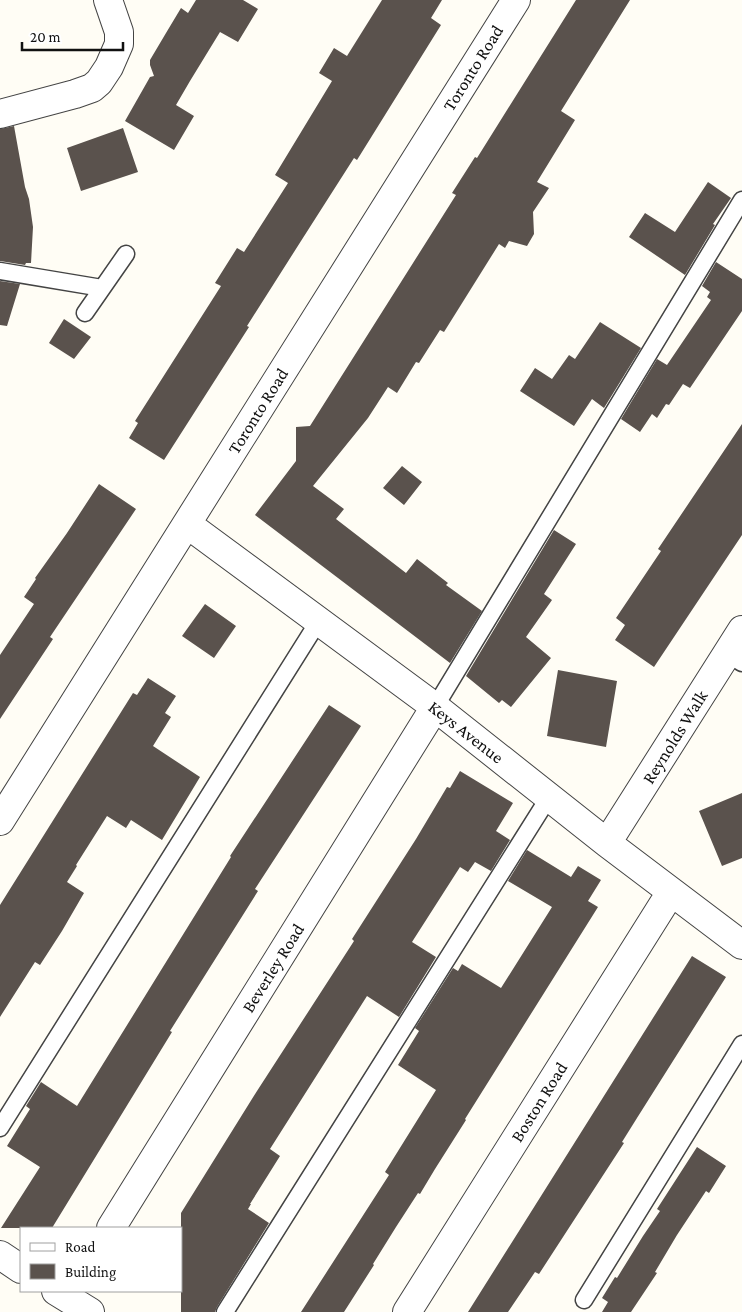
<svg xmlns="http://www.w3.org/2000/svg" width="742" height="1312" viewBox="0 0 742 1312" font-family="'Crimson Pro',serif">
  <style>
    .building { fill: #5a524d }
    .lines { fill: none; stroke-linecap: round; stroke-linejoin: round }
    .service-casing { stroke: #444; stroke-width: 19 }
    .minor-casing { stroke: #444; stroke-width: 30 }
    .service { stroke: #fff; stroke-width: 16 }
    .minor { stroke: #fff; stroke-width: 28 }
    .labels { text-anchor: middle; stroke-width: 5; stroke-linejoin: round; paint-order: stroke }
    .street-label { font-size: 18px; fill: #111; stroke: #fff }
  </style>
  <rect width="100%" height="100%" fill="#fffdf5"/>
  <path class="building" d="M196,0H243L258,9L238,42L220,32L190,81L176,105L194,116L174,150L125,121L150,77L154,76L150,65V60L166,33L181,8L188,13Z
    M382,0H442L431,18L441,25L357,160L354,158L301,241L247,326L249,327L164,460L129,438L138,423L135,421L221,286L215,283L237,248L244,252L288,183L275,175L332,81L319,73L334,48L347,56Z
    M576,0H630L561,111L575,120L537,182L549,188L533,212L534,234L527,246L509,241L505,248L499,244L444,332L440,330L419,363L416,362L397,393L388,387L368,418L313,486L344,509L336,519L406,573L417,559L448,583L446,585L482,611L450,663L255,515L296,461V427L310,426L456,195L452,193L475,157L477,158Z
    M14,126L25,187L29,199L33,227L31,263H26L25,265L0,261V129Z
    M123,128L138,172L81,191L67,148Z
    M708,182L731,198L713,224L715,225L685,275L629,237L645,213L675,232Z
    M716,262L742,279V311L690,388L683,384L669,405L666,404L657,418L652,414L640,432L621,419L657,359L667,365L711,300L707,297L710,292L702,286Z
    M0,281L20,284L7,326L0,325Z
    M64,319L91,337L74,359L49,343Z
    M600,322L641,348L604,408L592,399L574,426L520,391L535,368L552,379L569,355L575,359Z
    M742,424V535L654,667L615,640L625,625L616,618L661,551L658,549Z
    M402,466L422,482L404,505L383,488Z
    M99,484L136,509L50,637L53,639L0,719V655L34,604L24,597L36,579L35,578L67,533Z
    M554,530L576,544L544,594L552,600L526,637L551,658L511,707L502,700L499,703L466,676Z
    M205,604L236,626L214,658L182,636Z
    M558,670L617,681L606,747L547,736Z
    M148,678L176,696L165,713L171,717L153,746L200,777L162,840L131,820L126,828L107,816L76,865L77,866L67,882L84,893L62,931L40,965L35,962L0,1017V905L133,693L137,695Z
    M329,705L361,726L255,889L258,891L170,1031L172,1032L52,1228H1L40,1167L7,1146L30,1109L26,1106L41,1082L77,1106L231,857L230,856Z
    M460,771L513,803L496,831L510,840L491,871L475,862L468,872L460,867L412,942L436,957L399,1017L367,996L270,1149L280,1156L250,1204H251L248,1209L269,1223L217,1307L215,1312H181V1213L257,1091L354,941L352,939L416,839L447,787L450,788Z
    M742,793V858L722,866L699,811Z
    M527,850L571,877L578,866L601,880L588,901L598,907L465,1119L466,1120L435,1169L420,1194L418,1193L396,1227L373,1264L374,1265L344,1312H301L389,1175L385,1172L436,1090L398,1065L419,1031L415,1028L453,968L458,971L462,964L501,988L552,907L508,881Z
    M692,956L726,977L637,1118L622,1142L624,1143L539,1274L535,1272L508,1312H468Z
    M697,1147L726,1166L709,1193L706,1191L677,1235L655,1272L657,1273L631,1312H602L608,1302L602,1298L615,1277L617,1278L643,1236L660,1211L657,1209Z"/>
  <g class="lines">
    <defs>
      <path id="service" d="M0,271L102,288
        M85,313L126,254
        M727,654L742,663
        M435,707L742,200
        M0,1128L318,622
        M584,1300L742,1044
        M225,1312L549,797"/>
      <path id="minor" d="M0,114L75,94L92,88L99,82L109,67L119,44V32L108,0
        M187,524L435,707L607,843L742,945
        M0,821L516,0
        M607,843L742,630
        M111,1228L435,707
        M0,1255L21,1269
        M56,1291L90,1312
        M407,1312L671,892"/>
    </defs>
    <use href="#service" class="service-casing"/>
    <use href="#minor" class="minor-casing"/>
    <use href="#service" class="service"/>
    <use href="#minor" class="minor"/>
  </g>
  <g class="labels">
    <g class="street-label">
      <text transform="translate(473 68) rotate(-58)" y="6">Toronto Road</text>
      <text transform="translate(258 411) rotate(-58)" y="6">Toronto Road</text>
      <text transform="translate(466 732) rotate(38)" y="6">Keys Avenue</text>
      <text transform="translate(675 737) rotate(-58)" y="6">Reynolds Walk</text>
      <text transform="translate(273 968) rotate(-58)" y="6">Beverley Road</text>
      <text transform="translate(539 1102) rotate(-58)" y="6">Boston Road</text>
    </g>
  </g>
  <rect x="20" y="1227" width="162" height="65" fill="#ffffff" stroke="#a0a0a0"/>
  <rect x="30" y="1243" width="25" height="8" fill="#ffffff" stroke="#a0a0a0"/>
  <text x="65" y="1252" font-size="15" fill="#111111">Road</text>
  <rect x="30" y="1264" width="25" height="15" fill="#5a524d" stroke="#a0a0a0"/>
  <text x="65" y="1277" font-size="15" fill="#111111">Building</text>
  <path d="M22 42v8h101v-8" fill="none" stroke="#111111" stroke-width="2.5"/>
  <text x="30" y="42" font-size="15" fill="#111111" stroke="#ffffff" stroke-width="4" paint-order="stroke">20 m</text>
</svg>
